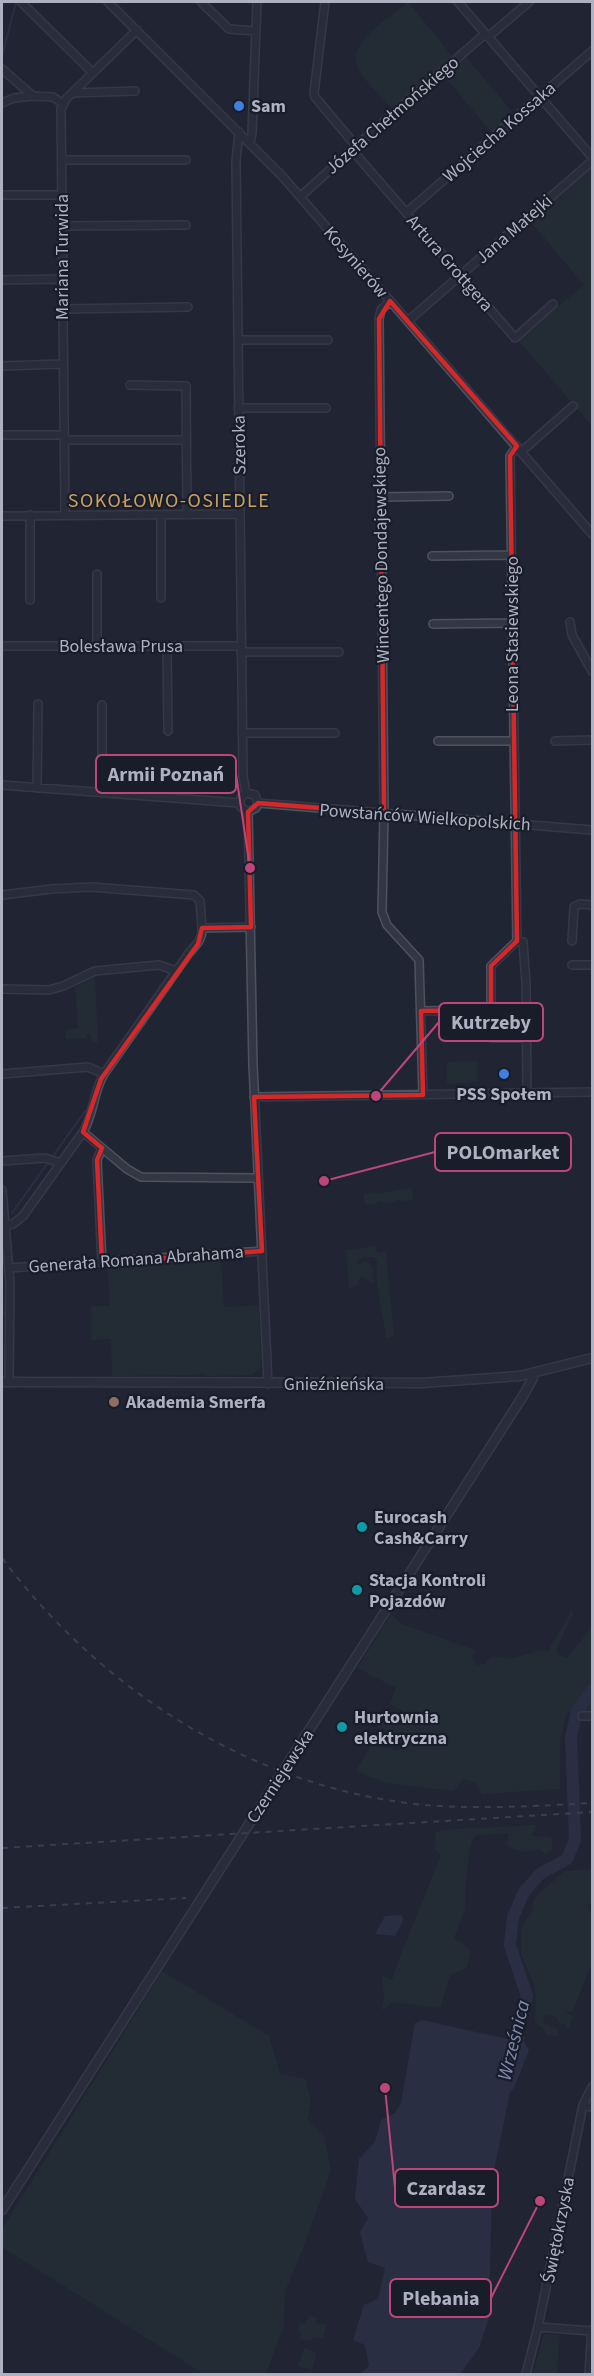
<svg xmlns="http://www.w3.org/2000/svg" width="594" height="2376" viewBox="0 0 594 2376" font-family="'Source Sans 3',sans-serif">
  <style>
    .green { fill: #263539 }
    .water { fill: #333b58 }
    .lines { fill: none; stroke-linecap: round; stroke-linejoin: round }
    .stream { stroke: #333b58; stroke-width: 2 }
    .river { stroke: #333b58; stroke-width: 12 }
    .minor-casing { stroke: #4e525f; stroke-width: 10 }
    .tertiary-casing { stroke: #4e525f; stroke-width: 11 }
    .minor { stroke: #333744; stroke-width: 7 }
    .tertiary { stroke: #333744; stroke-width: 8 }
    .rail { stroke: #575c6d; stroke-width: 2; stroke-dasharray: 6 6; stroke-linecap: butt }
    .marked { fill: none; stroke: #d62828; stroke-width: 4.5; stroke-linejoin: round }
    .shop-dot { fill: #3f7fe0; stroke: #191d29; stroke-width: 2 }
    .education-dot { fill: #8d6e63; stroke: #191d29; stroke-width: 2 }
    .culture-dot { fill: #0f9aa8; stroke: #191d29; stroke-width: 2 }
    .labels { text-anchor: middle; stroke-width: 4.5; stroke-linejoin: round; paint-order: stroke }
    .poi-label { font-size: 18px; font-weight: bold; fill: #adb1c1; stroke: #191d29; text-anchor: start }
    .street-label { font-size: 18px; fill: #adb1c1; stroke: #191d29 }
    .neighbourhood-label { font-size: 20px; letter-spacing: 1.5px; fill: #caa160; stroke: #191d29 }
    .water-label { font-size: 20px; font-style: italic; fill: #7f8aad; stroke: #191d29 }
    .leader { fill: none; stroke: #bc467a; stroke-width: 2 }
    .callout-dot { fill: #bc467a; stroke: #191d29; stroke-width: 2 }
    .callout { fill: #191d29; stroke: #bc467a; stroke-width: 2 }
    .callout-label { font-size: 20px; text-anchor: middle; font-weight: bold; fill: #adb1c1 }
  </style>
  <rect width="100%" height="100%" fill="#202533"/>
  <path class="green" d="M408,2L454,58L394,110C383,98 360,78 356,63C350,41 394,14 408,2Z
    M465,56L515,115L493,134L443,75Z
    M592,167V426L518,340L584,285L530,221Z
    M95,976L98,1042H93L90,1034L87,1033L86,1038L66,1039L65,1030L78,1028L75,987Z
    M477,1061L478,1082L447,1084V1062Z
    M412,1188L413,1200L401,1201L400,1199L390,1203L378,1201V1203L365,1205L363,1194L376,1192L377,1194Z
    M2,1229L5,1317H2Z
    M376,1246L377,1253L386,1251L394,1336L386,1338C383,1310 374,1290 377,1262L374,1257H364L356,1261L358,1265L366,1261C375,1267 374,1274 374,1284L360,1276L359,1284L349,1289L346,1250Z
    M221,1255L224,1307L259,1305L261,1367L252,1375L205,1376L203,1373L195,1375L112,1376L111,1339L91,1340V1306H110L107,1263Z
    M572,1610L573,1614L556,1650L559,1655L567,1658L592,1627V1712L567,1713L560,1740V1789L482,1794L475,1782L464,1779L453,1791L386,1783L356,1771L371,1745L399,1751L404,1739L377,1726L387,1720L400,1725L403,1719V1711L390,1704L396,1688L357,1668L391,1614L402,1624L475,1650L472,1659L477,1665L485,1664L492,1656L512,1659L540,1650L548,1651Z
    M536,1825L532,1836L551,1837L553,1848L545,1854L539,1849L523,1852L507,1846L508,1833L476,1835L471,1843L465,1885V1910L454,1938L471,1950L467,1967L450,1976L440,2008L393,2002L382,2011L384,1999L382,1975L392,1980L399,1959L441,1855L434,1849L436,1832L454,1829Z
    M592,1869V1902L588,1904V1909L592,1913V1963L572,2012L565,2011L573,2017L568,2030L565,2024L559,2023L556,2017L545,2014L543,2022L557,2029L558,2036L547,2035L542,2027L535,2023L536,1999L534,1985L521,1954V1929L533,1910V1902L538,1894L550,1884L564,1871Z
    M162,1971L269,2036L280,2074L306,2079L311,2103L307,2119L324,2136L331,2170L304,2246L285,2292L284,2325L266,2374H204L2,2247V2229Z
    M308,2316L316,2317V2323L326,2325L323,2339L313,2337L312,2341L300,2339L301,2333L298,2332L300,2323L306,2324Z
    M546,2334L560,2335L557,2374H533L543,2336Z
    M304,2348L317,2353L311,2371L298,2366Z"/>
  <path class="water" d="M401,1915L404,1919L395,1936L375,1934L385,1916Z
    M422,2020L512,2040L515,2034L524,2036V2042L529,2050L514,2088L510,2092L492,2180L489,2318L479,2348L460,2374H360L369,2366L365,2345L353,2340L364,2305L378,2299L385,2268L368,2262L360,2232L368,2218L355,2199L359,2159L375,2142L381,2120L395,2113L401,2103L415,2023Z"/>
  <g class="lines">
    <path class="stream" d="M2,56L16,2
      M12,1213L86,1110"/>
    <path class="river" d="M512,2049L527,1996L510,1945L513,1917L524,1892L540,1874L567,1859L575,1840L571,1737L577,1711L592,1690"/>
    <defs>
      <path id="minor" d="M21,2L93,73
        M108,2L282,176L592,534
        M201,2L229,29L256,31
        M325,2L314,93L315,97L356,146
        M458,2L592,157
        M488,37L529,2
        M2,69L33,96L53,97L63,104
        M73,93L135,91
        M2,103L14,98L33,96
        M239,132L236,161L243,776L246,793
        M250,142L252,133L257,2
        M352,150L515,338L553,304
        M61,160H186
        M2,195H62
        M300,197L356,146L485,34
        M406,213L592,51
        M62,226L186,225
        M2,280L62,279
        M390,301L381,310L379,319L384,813L382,912L387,925L419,960L423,1095
        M63,309L188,307
        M408,321L592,161
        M238,340H328
        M2,366L63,364
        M130,385L186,386L187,515
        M238,408H326
        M2,435H64
        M64,440H186
        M517,446L510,456L517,941L491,966V1038H526
        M522,451L573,406
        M381,497L449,496
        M30,515V600
        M65,515L61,109L66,99L137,30
        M161,515V598
        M2,516L240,514
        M432,556L511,555
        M97,574V646
        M570,622L572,635L592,671
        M433,624L512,623
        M2,646H241
        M167,646L168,731
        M241,652H339
        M242,733H335
        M438,741H513
        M555,741L592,740
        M2,785L239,803
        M37,788L38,704
        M102,793V705
        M246,793L255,795L258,803L256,808L248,812
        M246,793C240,797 239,801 241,807L248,812
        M258,803L592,830
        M248,812L253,1065L268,1384
        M2,895L52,889L91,887L194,895L200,901L202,928
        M517,941L523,942L526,983L527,1093
        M572,941L574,907L580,904L592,905
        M572,965H592
        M2,989L49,990L63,986L95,971L159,965L176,971
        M421,1011L491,1010
        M2,1074L88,1067L104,1074L189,953C196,945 203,939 202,928L251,927
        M254,1097L592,1092
        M102,1148L127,1169L141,1177L258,1178
        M2,1161L45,1158L61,1163
        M2,1190L10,1283L9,1382
        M5,1226L13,1224L23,1216L83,1132
        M102,1263L97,1160L102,1148L83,1132C94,1114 93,1092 104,1074
        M9,1268L262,1251
        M582,1716H592
        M583,2105L592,2107
        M538,2327L592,2331
        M526,2374L538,2327L583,2105L592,2087
        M589,2374L592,2330"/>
      <path id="tertiary" d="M2,1382L422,1383L520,1376L592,1358
        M2,2210L523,1396L533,1378L532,1373"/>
    </defs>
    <use href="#minor" class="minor-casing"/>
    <use href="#tertiary" class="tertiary-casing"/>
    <use href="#minor" class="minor"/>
    <use href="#tertiary" class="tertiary"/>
    <path class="rail" d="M2,1558C101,1690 249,1785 415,1804C474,1810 534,1806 592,1803
      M2,1848L592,1812
      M2,1908L186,1898"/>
  </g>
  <path d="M0 0H594V2376H0ZM390,301L517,446L510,456L517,941L491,966V1010L421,1011L423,1095L254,1097L262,1251L102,1263L97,1160L102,1148L83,1132L101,1079L198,944L202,928L251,927L248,812L258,803L384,813L379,319Z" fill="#202533" fill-opacity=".55" fill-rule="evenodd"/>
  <path class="marked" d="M390,301L517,446L510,456L517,941L491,966V1010L421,1011L423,1095L254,1097L262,1251L102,1263L97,1160L102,1148L83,1132L101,1079L198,944L202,928L251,927L248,812L258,803L384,813L379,319Z"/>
  <g class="shop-dot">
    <circle cx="239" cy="106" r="6"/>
    <circle cx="504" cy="1074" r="6"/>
  </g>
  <circle class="education-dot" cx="114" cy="1402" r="6"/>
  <g class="culture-dot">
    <circle cx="362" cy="1527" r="6"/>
    <circle cx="357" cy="1590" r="6"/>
    <circle cx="342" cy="1727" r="6"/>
  </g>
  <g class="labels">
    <g class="poi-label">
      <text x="251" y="112">Sam</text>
      <text x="504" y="1100" text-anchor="middle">PSS Społem</text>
      <text x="126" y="1408">Akademia Smerfa</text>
      <text x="374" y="1523">Eurocash<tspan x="374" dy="21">Cash&amp;Carry</tspan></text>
      <text x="369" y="1586">Stacja Kontroli<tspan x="369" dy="21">Pojazdów</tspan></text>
      <text x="354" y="1723">Hurtownia<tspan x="354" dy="21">elektryczna</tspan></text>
    </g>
    <g class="street-label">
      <text transform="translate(392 115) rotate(-41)" y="6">Józefa Chełmońskiego</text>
      <text transform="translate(499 132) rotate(-41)" y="6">Wojciecha Kossaka</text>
      <text transform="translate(514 229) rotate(-41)" y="6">Jana Matejki</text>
      <text transform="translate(62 257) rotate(-90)" y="6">Mariana Turwida</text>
      <text transform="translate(356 262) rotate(49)" y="6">Kosynierów</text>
      <text transform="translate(450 263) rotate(49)" y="6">Artura Grottgera</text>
      <text transform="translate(239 445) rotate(-91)" y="6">Szeroka</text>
      <text transform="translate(381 555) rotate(-91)" y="6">Wincentego Dondajewskiego</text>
      <text transform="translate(512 634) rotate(-90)" y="6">Leona Stasiewskiego</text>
      <text x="121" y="652">Bolesława Prusa</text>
      <text transform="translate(425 817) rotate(4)" y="6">Powstańców Wielkopolskich</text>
      <text transform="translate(136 1259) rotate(-4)" y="6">Generała Romana Abrahama</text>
      <text x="334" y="1390">Gnieźnieńska</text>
      <text transform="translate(280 1776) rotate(-57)" y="6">Czerniejewska</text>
      <text transform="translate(558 2230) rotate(-79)" y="6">Świętokrzyska</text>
    </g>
    <g class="neighbourhood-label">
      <text x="169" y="507">SOKOŁOWO-OSIEDLE</text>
    </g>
    <g class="water-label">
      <text transform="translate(513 2040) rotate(-76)" y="7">Wrześnica</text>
    </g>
  </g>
  <path class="leader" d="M250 868L236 774M376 1096L439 1022M324 1181L435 1152M385 2088L395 2188M540 2201L491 2298"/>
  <g class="callout-dot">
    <circle cx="250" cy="868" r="6"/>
    <circle cx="376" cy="1096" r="6"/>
    <circle cx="324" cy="1181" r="6"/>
    <circle cx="385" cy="2088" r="6"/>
    <circle cx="540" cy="2201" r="6"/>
  </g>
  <g class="callout">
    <rect x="96" y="755" width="140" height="38" rx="6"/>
    <rect x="439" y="1003" width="104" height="38" rx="6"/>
    <rect x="435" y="1133" width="136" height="38" rx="6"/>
    <rect x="395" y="2169" width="103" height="38" rx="6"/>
    <rect x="390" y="2279" width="101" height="38" rx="6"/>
  </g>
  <g class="callout-label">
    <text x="166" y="781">Armii Poznań</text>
    <text x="491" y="1029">Kutrzeby</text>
    <text x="503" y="1159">POLOmarket</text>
    <text x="446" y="2195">Czardasz</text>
    <text x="441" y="2305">Plebania</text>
  </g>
  <rect width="594" height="2376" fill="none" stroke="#adb1c1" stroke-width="6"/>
</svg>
